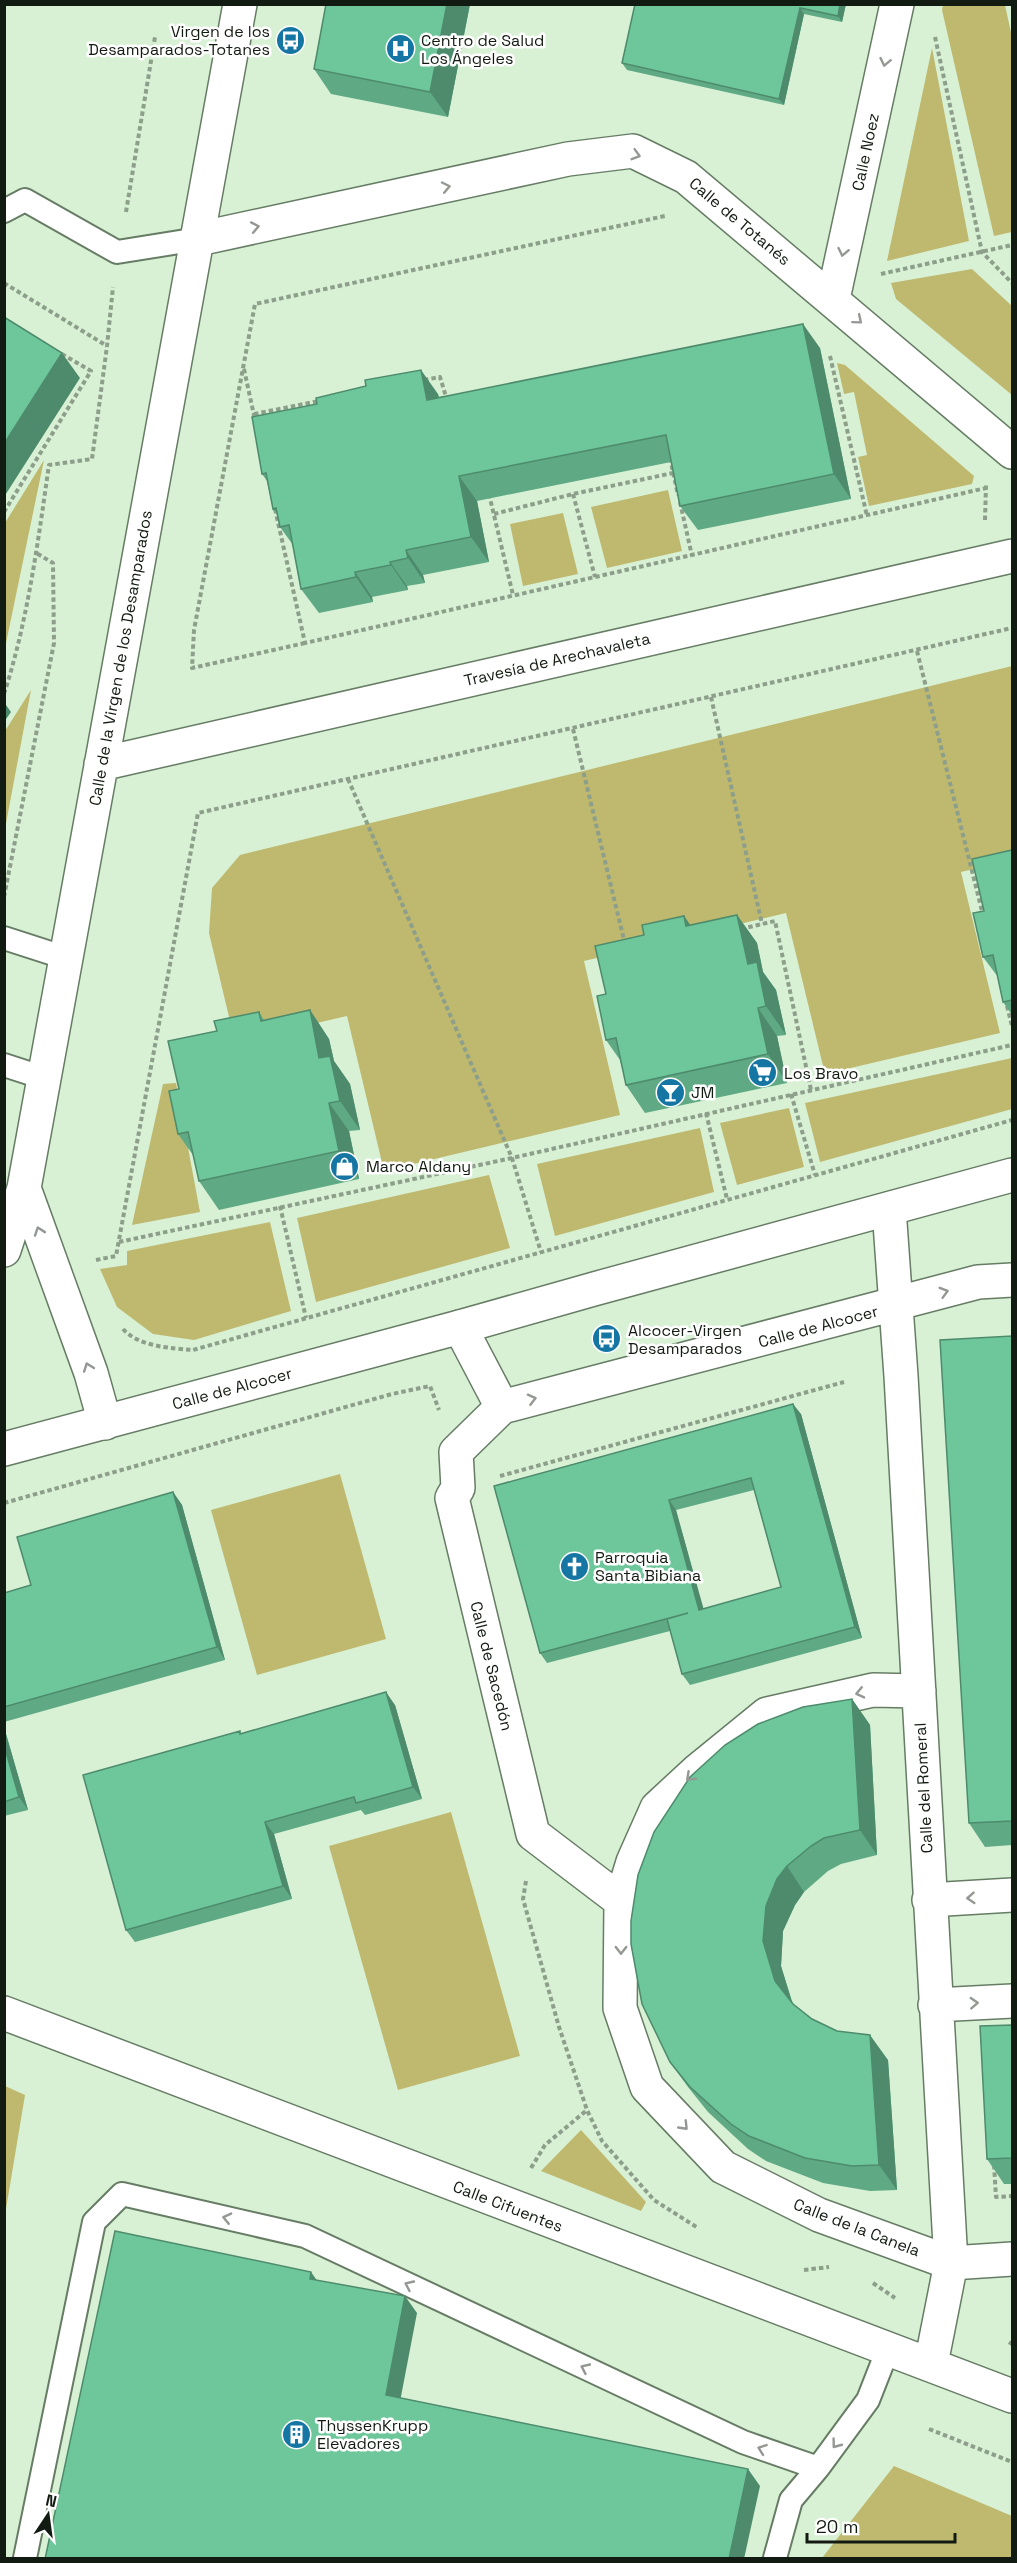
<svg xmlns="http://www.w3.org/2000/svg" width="1017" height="2563" viewBox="0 0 1017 2563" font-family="'Space Grotesk',sans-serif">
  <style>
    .green { fill: #bfb96f }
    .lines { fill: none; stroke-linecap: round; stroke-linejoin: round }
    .lane-casing { stroke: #667c64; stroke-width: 26 }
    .street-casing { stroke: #667c64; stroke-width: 36 }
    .secondary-casing { stroke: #667c64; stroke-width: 36 }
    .path { stroke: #8d9f8a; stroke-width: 4; stroke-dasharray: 4.5 3; stroke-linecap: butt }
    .lane { stroke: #fff; stroke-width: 22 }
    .street { stroke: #fff; stroke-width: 33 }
    .secondary { stroke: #fff; stroke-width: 33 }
    .wall { fill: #5faa85; fill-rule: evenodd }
    .shaded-wall { fill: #4d8b6c }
    .building { fill: #6ec69b; stroke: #4d8b6c; stroke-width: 1.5; fill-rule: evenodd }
    .oneway { stroke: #949894 }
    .labels { text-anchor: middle; stroke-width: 5; stroke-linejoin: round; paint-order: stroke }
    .poi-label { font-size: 16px; fill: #121b11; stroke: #fff; text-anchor: start }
    .street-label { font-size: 16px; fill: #121b11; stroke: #fff }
  </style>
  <rect width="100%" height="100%" fill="#d8f1d5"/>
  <path class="green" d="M943,5H1005L1012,37V232L994,236L942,10Z
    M932,48L969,241L887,261Z
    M972,269L1012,306V395L896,299L891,283Z
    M837,363L845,365L974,476L972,484L869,506L858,457L867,455L854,392L844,394Z
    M44,460L5,648V523Z
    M668,490L682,551L607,568L591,507Z
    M563,513L578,574L523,586L510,524Z
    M1012,666V860L961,872L1000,1033L825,1074L786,913L584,961L620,1115L384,1171L347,1016L235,1042L209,933L212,888L240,855Z
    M31,690L5,829V731Z
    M1012,1058V1109L820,1162L805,1103Z
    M176,1083L200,1212L132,1225L163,1084Z
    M789,1108L804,1167L737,1185L720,1123Z
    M700,1128L714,1192L555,1236L537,1164Z
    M489,1175L510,1248L316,1302L297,1218Z
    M270,1222L291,1311L194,1340L153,1334L117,1307L100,1269L127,1265V1251Z
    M340,1474L386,1639L257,1675L211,1510Z
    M451,1812L520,2056L398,2090L329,1846Z
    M5,2086L25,2095L5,2215Z
    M581,2130L646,2202L641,2211L541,2171Z
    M894,2466L1012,2516V2558H822Z"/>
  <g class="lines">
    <defs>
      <path id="lane" d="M4,211L25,200L117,252L198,239
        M4,938L66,958
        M4,1065L44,1078
        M25,2558L94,2222L122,2194L305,2236L743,2442L818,2468
        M775,2558L791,2500L818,2468L868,2400L888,2349"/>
      <path id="street" d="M198,239L568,159L633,151L686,177L1012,452
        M833,299L897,4
        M101,764L1012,556
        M24,1188L91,1373L105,1423
        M889,1209L901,1376L951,2263L931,2364
        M4,1250L24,1188L240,4
        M460,1327L502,1407L978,1282L1012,1280
        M502,1407L456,1452L458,1488L452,1498L533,1834L621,1901
        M919,1691L873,1690L767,1714L697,1771L657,1808L633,1862L621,1901L620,2008L647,2087L723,2167L819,2215L951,2263L1012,2259
        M929,1900L1012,1895
        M935,2005L1012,2001
        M4,2013L1012,2396"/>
      <path id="secondary" d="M4,1449L460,1327L594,1289L1012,1175"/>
    </defs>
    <use href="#lane" class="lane-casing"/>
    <use href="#street" class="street-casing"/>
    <use href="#secondary" class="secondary-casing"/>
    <path class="path" d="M935,37L982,252L1012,283
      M126,212L155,37
      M881,274L1012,245
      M4,283L107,346
      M830,356L867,516
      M244,369L255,420
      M424,380L440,377L447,400
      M254,414L319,401
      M670,458L678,495
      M489,494L513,595
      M573,494L595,577
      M680,502L692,556
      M275,509L305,643L986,488
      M4,512L91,371L60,353
      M494,514L573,494L673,473
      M985,520L986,485
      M305,643L192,668L194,630L255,304L665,216
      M917,651L983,915
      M4,694C28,620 38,541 49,465L92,459L107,346L113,287
      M711,697L762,924
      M573,729L625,944
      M348,779L512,1158L541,1252
      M4,897L54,643L53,563L36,553
      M741,929L775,921L811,1090
      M1007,1006L1012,1026
      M791,1094L815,1175
      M706,1113L727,1199
      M280,1206L306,1318
      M119,1242L512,1158L1012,1045
      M96,1260L116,1256L198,813L1012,628
      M123,1329C139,1347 171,1348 193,1350L1012,1120
      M500,1476L844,1382
      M4,1503L392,1394L430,1386L439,1410
      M526,1881L523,1899L559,2027L587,2110L602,2141L654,2200L698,2228
      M994,2165L996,2197L1012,2196
      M531,2168L545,2145L587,2110
      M804,2270L829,2267
      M873,2283L895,2298
      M1009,2342L1012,2344
      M929,2429L1012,2462"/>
    <use href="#lane" class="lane"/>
    <use href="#street" class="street"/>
    <use href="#secondary" class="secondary"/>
  </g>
  <path class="wall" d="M470,4L448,117L331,94L314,69Z
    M635,4H846L842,22L804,14L784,105L627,70L622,63Z
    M820,348L851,499L698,530L680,506L671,462L477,501L489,562L423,575L425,583L407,586L408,590L372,597L373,602L319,613L301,589L293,545L280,527L278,516L273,509L267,481L262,474L438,394L439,397Z
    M1012,850V1015L1003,1002L998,977L983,957L984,911Z
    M737,915L757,943L763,972L776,990L786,1035L777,1036L787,1083L645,1113L626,1085L620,1060L606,1040V994L644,935L684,916L690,925Z
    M310,1010L329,1039L334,1061L350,1084L360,1130L349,1131L359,1179L219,1210L199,1181L193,1155L178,1134L217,1031L259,1012L264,1020Z
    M1012,1336V1845L985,1847L969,1823Z
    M801,1414L862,1638L690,1685L682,1674L670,1631L547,1663L540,1653L494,1486ZM754,1490L781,1587L703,1609L676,1510Z
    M173,1492L182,1505L225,1660L4,1722V1593L31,1585Z
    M852,1699L870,1725L877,1855L841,1864L828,1871L804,1892L795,1905L783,1931L781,1966L793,2004L812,2019L888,2060L897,2190L870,2191L823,2183L766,2161L748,2149L708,2112L688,2087L670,2062Z
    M395,1705L422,1799L365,1815L361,1810L274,1834L292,1899L135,1942L126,1930L240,1731L241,1734Z
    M4,1727L28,1810L4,1816Z
    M1012,2025V2184H1004L987,2159Z"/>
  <path class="shaded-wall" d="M447,4H470L448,117L430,92Z
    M840,4H846L842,22L838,16Z
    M800,8L804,14L784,105L779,99Z
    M803,324L820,348L851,499L834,474Z
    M62,353L80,378L4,497V444Z
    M421,370L438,394L444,424L427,400Z
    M459,476L477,501L489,562L471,537Z
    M406,550L423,575L425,583L408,558Z
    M390,562L407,586L408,590L391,565Z
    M355,572L372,597L373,602L356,577Z
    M4,702L11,712L4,722Z
    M737,915L757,943L763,972L776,990L786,1035L766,1006L748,964Z
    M684,916L704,945L686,926Z
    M758,1008L777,1036L787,1083L768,1054Z
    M310,1010L329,1039L334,1061L350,1084L360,1130L340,1101L319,1058Z
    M329,1103L349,1131L359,1179L339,1151Z
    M793,1404L801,1414L862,1638L855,1627Z
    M173,1492L182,1505L225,1660L217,1647Z
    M669,1500L676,1510L707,1621L699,1610Z
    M386,1692L395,1705L422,1799L413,1787Z
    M852,1699L870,1725L877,1855L860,1830Z
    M4,1727L28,1810L19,1797L4,1745Z
    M265,1822L274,1834L292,1899L283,1886Z
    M787,1866L804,1892L795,1905L783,1931L781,1966L793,2006L775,1981L763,1941L766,1906L777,1879Z
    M870,2035L888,2060L897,2190L879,2165Z
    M311,2272L323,2289L310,2279Z
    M405,2296L417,2313L398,2412L386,2395Z
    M748,2469L760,2486L744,2559H729Z"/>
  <path class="building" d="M326,4H447L430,92L314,69Z
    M635,4H840L838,16L800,8L779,99L622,63Z
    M4,317L62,353L4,444Z
    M803,324L834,474L680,506L666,435L459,476L471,537L406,550L408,558L390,562L391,565L355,572L356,577L301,589L289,525L280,527L276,508L273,509L266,473L262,474L252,417L317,404L316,398L366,386L365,380L421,370L427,400Z
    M1012,850V1000L1003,1002L993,955L983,957L973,913L984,911L972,859Z
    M737,915L748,964L757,962L766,1006L758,1008L768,1054L626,1085L616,1038L606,1040L597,996L606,994L595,946L644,935L642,925L684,916L686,926Z
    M310,1010L319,1058L330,1056L340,1101L329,1103L339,1151L199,1181L188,1132L178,1134L169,1091L179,1089L168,1041L217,1031L214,1021L259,1012L261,1021Z
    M1012,1336V1821L969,1823L940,1340Z
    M793,1404L855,1627L682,1674L667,1619L688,1613L540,1653L494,1486ZM751,1478L781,1587L699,1610L669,1500Z
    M173,1492L217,1647L4,1707V1593L31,1585L17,1537Z
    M386,1692L413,1787L356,1803L354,1797L265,1822L283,1886L126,1930L83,1775L240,1731V1734Z
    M852,1699L860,1830L824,1838L811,1846L787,1866L777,1879L766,1906L763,1941L775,1981L793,2004L812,2019L837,2031L870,2035L879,2165L852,2166L805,2158L749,2136L731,2124L690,2087L670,2062L642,2004L631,1944V1921L638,1875L654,1832L690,1777L725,1745L758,1724L803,1707Z
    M4,1745L19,1797L4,1802Z
    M1012,2025V2158L987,2159L980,2026Z
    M115,2231L311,2272L310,2279L405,2296L386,2395L748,2469L729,2559H45Z"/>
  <defs><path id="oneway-chevron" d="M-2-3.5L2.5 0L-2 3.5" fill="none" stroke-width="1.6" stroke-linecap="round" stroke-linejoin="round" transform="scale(1.5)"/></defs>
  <g class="oneway">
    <use href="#oneway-chevron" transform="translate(885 62) rotate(102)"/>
    <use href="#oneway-chevron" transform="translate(636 155) rotate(16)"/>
    <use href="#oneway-chevron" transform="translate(446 187) rotate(-12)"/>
    <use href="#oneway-chevron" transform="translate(255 227) rotate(-11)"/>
    <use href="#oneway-chevron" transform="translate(843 252) rotate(102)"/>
    <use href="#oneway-chevron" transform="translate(858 320) rotate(40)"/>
    <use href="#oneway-chevron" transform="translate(39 1231) rotate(-109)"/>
    <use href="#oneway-chevron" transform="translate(944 1292) rotate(-16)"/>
    <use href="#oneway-chevron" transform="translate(88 1367) rotate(-110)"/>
    <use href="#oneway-chevron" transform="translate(532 1399) rotate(-14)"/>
    <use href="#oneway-chevron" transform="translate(860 1693) rotate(167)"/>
    <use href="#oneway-chevron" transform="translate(690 1777) rotate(137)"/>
    <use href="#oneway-chevron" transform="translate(971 1898) rotate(176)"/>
    <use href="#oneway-chevron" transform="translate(621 1950) rotate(90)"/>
    <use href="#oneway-chevron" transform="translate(974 2003) rotate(-3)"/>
    <use href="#oneway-chevron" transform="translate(684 2126) rotate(46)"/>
    <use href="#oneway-chevron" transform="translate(227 2218) rotate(-167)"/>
    <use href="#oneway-chevron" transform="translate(409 2285) rotate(-155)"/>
    <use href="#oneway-chevron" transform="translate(585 2368) rotate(-155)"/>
    <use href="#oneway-chevron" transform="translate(836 2444) rotate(127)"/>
    <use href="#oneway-chevron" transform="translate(762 2449) rotate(-160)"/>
  </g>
  <defs>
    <symbol id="bus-disc" viewBox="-11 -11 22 22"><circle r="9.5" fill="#1676a3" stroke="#fff"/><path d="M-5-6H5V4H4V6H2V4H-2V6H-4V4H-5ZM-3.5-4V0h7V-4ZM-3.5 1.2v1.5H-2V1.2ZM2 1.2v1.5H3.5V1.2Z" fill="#fff"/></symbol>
    <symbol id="hospital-disc" viewBox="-11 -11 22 22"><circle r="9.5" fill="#1676a3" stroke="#fff"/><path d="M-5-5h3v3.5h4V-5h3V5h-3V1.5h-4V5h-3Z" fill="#fff"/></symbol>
    <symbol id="supermarket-disc" viewBox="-11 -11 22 22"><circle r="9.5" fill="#1676a3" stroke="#fff"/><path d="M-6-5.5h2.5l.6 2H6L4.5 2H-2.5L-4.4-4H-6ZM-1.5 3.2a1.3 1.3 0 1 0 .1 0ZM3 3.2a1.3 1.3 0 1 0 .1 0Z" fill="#fff"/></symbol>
    <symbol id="bar-disc" viewBox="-11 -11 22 22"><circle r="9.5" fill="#1676a3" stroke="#fff"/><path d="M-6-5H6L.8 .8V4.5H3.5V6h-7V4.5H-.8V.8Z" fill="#fff"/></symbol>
    <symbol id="shop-disc" viewBox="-11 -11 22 22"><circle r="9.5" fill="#1676a3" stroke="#fff"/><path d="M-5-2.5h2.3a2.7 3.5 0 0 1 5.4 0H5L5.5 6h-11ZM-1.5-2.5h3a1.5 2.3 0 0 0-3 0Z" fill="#fff"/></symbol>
    <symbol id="church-disc" viewBox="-11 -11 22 22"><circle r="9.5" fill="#1676a3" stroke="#fff"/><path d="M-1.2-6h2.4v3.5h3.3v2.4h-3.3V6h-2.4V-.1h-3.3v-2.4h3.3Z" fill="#fff"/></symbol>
    <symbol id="building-disc" viewBox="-11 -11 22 22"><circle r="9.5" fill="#1676a3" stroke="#fff"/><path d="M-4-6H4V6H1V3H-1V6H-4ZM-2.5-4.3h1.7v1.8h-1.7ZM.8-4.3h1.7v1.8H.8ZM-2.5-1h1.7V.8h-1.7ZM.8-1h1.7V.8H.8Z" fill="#fff"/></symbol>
  </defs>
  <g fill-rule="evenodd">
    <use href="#bus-disc" x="274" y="24" width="33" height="33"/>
    <use href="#hospital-disc" x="384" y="32" width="33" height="33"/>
    <use href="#supermarket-disc" x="746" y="1056" width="33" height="33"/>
    <use href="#bar-disc" x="654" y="1076" width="33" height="33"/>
    <use href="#shop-disc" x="328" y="1150" width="33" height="33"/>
    <use href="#bus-disc" x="590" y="1322" width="33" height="33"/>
    <use href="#church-disc" x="558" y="1550" width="33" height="33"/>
    <use href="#building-disc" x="280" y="2418" width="33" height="33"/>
  </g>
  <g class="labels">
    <g class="poi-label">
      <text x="270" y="37" text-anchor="end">Virgen de los<tspan x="270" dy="18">Desamparados-Totanes</tspan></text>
      <text x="421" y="46">Centro de Salud<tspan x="421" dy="18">Los Ángeles</tspan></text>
      <text x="784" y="1079">Los Bravo</text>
      <text x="691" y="1098">JM</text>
      <text x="366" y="1172">Marco Aldany</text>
      <text x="628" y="1336">Alcocer-Virgen<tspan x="628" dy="18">Desamparados</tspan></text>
      <text x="595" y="1563">Parroquia<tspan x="595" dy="18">Santa Bibiana</tspan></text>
      <text x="317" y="2431">ThyssenKrupp<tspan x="317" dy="18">Elevadores</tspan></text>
    </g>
    <g class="street-label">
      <text transform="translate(865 152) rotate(-78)" y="6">Calle Noez</text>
      <text transform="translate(740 221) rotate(40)" y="6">Calle de Totanés</text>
      <text transform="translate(120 658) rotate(-80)" y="6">Calle de la Virgen de los Desamparados</text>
      <text transform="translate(557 659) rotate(-13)" y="6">Travesía de Arechavaleta</text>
      <text transform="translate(818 1326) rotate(-15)" y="6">Calle de Alcocer</text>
      <text transform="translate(232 1388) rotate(-15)" y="6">Calle de Alcocer</text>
      <text transform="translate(492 1666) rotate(76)" y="6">Calle de Sacedón</text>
      <text transform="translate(923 1788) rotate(-93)" y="6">Calle del Romeral</text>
      <text transform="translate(508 2206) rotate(21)" y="6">Calle Cifuentes</text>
      <text transform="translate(857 2227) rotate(21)" y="6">Calle de la Canela</text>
    </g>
  </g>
  <rect width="1017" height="2563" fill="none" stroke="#121b11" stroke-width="12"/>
  <g transform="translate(48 2515) rotate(13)" stroke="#ffffff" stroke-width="4.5" paint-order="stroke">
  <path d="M0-4.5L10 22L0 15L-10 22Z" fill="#121b11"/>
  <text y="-9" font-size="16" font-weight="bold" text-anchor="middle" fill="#121b11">N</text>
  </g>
  <path d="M807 2533v9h148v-9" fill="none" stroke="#121b11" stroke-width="3"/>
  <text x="816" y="2533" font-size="18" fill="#121b11" stroke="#ffffff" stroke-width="4.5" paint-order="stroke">20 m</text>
</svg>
